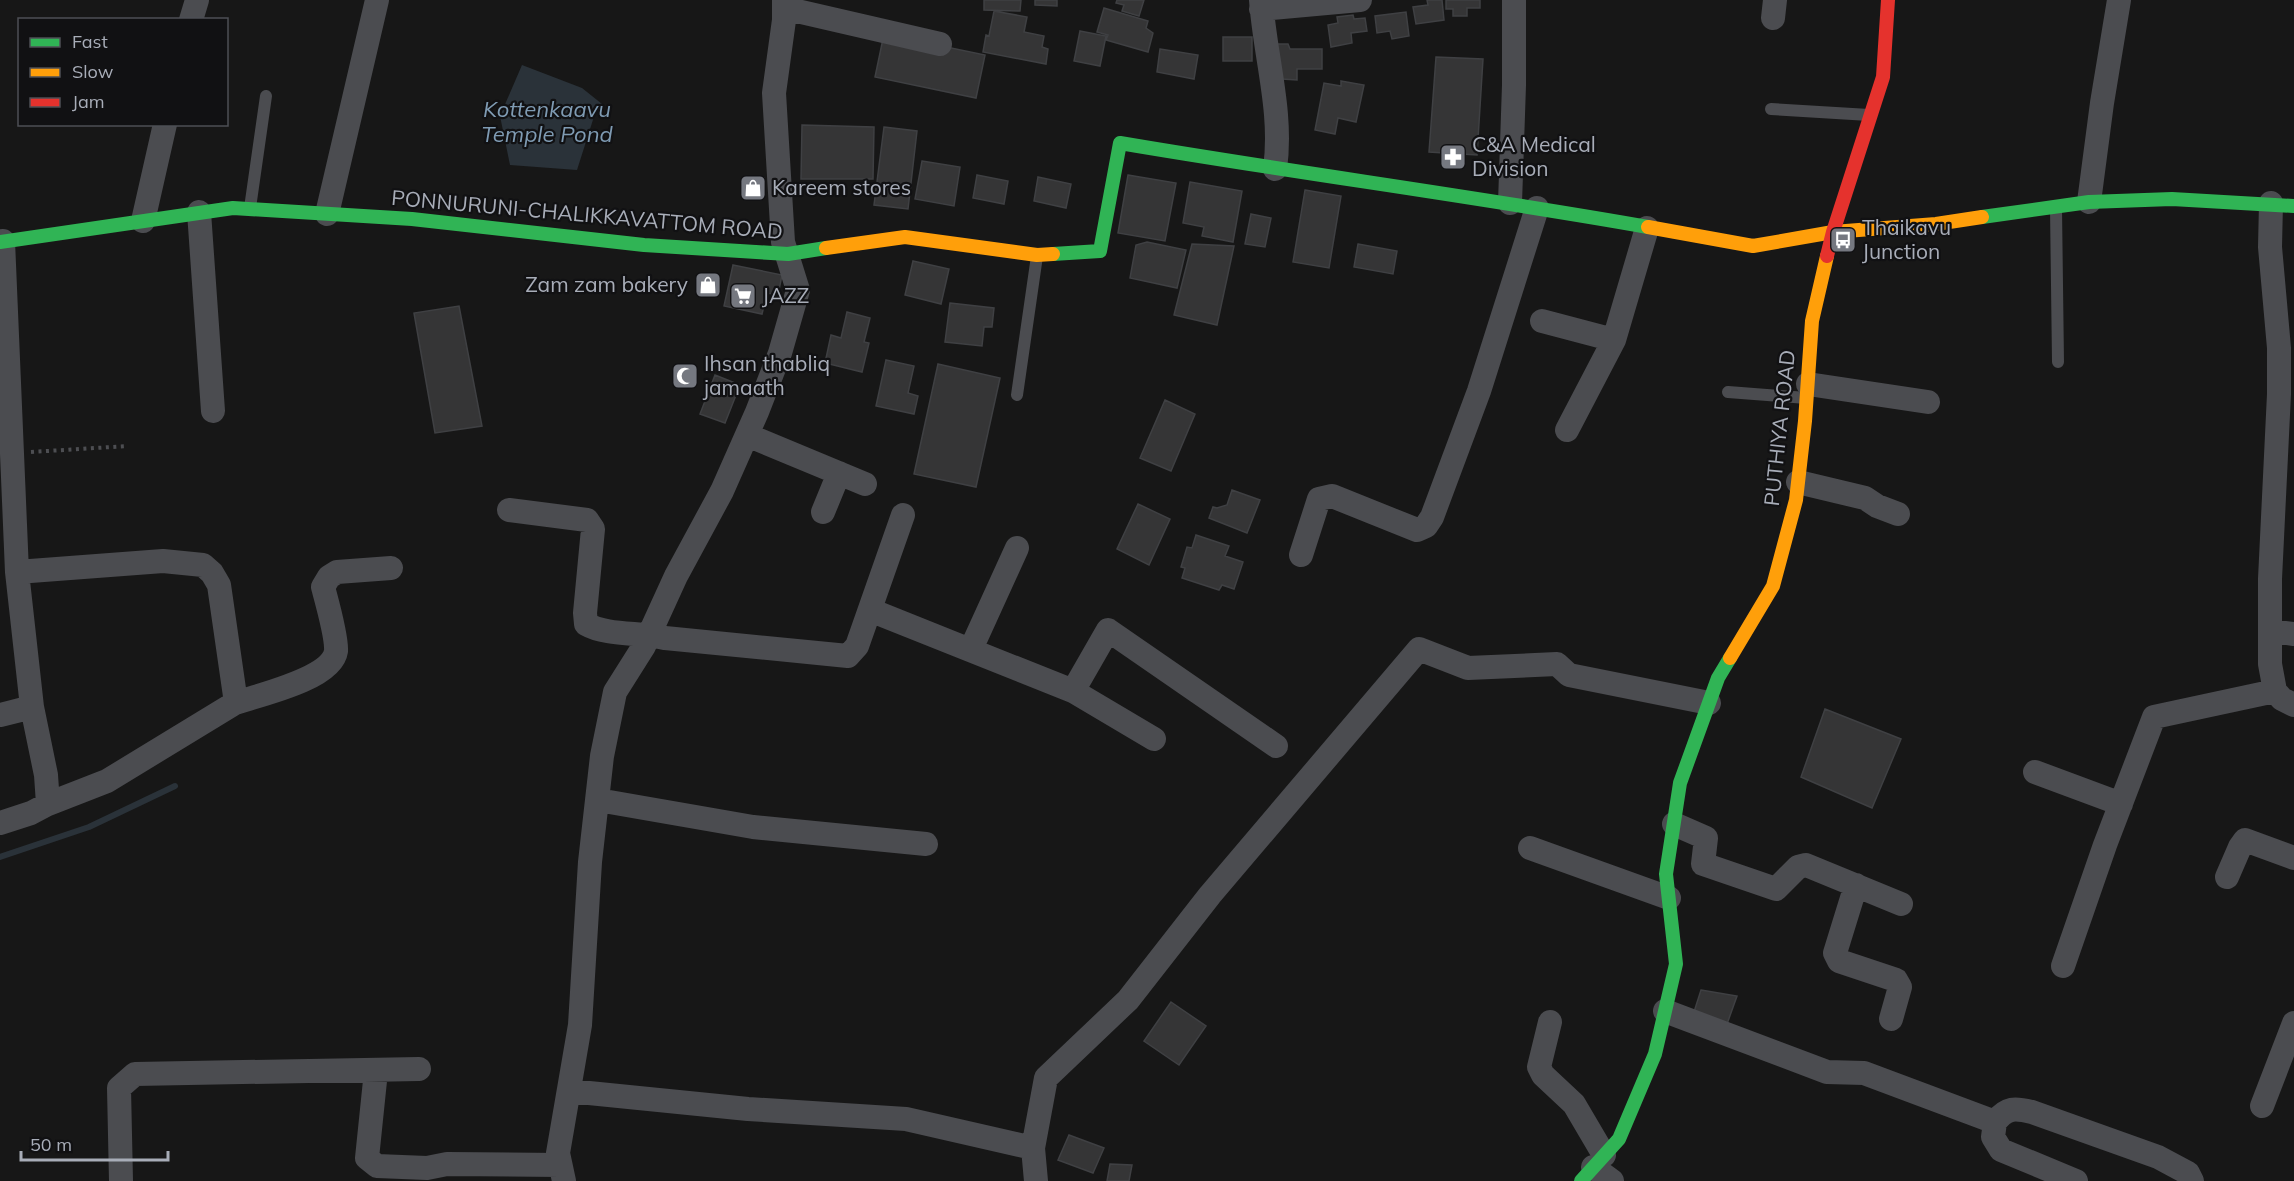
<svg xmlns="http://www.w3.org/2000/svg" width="2294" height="1181" viewBox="0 0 2294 1181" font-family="Mulish,sans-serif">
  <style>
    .water { fill: #2a3239 }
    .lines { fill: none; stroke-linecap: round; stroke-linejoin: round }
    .stream { stroke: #2a3239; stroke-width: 6 }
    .building { fill: #353536; stroke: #3f4043; stroke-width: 1.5 }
    .path { stroke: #4d4e52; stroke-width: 4; stroke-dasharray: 3 4.5; stroke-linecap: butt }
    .lane { stroke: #4b4c50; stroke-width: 12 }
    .street { stroke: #4b4c50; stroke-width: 24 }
    .fast { stroke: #30b455; stroke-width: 14 }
    .slow { stroke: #ff9f0a; stroke-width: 14 }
    .jam { stroke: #e5322d; stroke-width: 14 }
    .labels { text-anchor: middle; stroke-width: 4.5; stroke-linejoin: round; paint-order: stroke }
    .poi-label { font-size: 21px; fill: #a8adb8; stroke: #111113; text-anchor: start }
    .street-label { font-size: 21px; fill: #a8adb8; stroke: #111113 }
    .water-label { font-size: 22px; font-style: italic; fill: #7f9bb3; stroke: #111113 }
  </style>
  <rect width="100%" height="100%" fill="#171717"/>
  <path class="water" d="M522,65L582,88L602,104H598L577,170L510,165L500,116Z"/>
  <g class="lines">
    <path class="stream" d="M0,857L89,827L175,786"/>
  </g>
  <path class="building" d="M984,0H1021L1020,11L984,10Z
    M1035,0H1057V6L1035,5Z
    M1117,0H1144L1139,16L1122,11L1124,5L1116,3Z
    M1427,0H1442L1444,20L1416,24L1413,7L1428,5Z
    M1446,0H1480V8H1467V16H1453V9H1446Z
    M1104,8L1148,21L1146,28L1153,33L1148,52L1106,40L1108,35L1097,32Z
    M994,11L1027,17L1024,32L1044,36L1042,47L1048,49L1046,64L983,52L986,35L989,36Z
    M1406,12L1409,36L1392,39L1390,31L1377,33L1375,16Z
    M1353,15L1354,19L1365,18L1367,31L1351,33L1352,43L1331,47L1328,25L1338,23L1337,17Z
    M1080,31L1106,36L1100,66L1074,61Z
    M884,34L985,55L976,98L875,77Z
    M1223,37H1252V61H1223Z
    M1273,44H1288L1290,49H1322V69H1297V80L1282,79Z
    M1160,49L1198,55L1194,79L1157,72Z
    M1436,57L1483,59L1477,155L1429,152Z
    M1341,81L1364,85L1356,122L1338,118L1335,134L1315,130L1324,83L1341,86Z
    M802,125L874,127L873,179H801Z
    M884,127L917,131L908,209L874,205Z
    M922,161L960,167L954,206L915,199Z
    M977,175L1008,181L1004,204L973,198Z
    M1128,175L1176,183L1165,241L1118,233Z
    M1038,177L1071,184L1066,208L1034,201Z
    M1190,182L1242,191L1233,242L1202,236L1204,227L1183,223Z
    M1305,190L1341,196L1329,268L1293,262Z
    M1251,214L1271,218L1265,247L1245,244Z
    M1147,242L1186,250L1177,288L1130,278L1136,245Z
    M1192,244L1234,246L1217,325L1174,315Z
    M1358,244L1397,251L1393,274L1354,267Z
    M913,261L949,269L941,304L905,295Z
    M733,265L782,275L778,295L767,293L762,314L724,306Z
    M950,303L994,308L992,327H984L982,346L945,342Z
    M459,306L482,426L435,433L414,313Z
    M847,312L870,318L864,342L869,343L862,372L825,363L831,335L841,338Z
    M886,360L914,366L908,393L918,396L914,414L876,406Z
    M938,364L1000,378L976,487L914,474Z
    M715,375L740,385L725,423L700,414Z
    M1165,400L1195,414L1171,471L1140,458Z
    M1232,490L1260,500L1247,533L1209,518L1213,507L1217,508L1227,505Z
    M1138,504L1170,519L1149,565L1117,549Z
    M1196,535L1229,546L1225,556L1243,562L1234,589L1222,585L1219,590L1182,578L1185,568L1181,567L1187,547L1192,548Z
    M1825,709L1901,739L1872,808L1801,777Z
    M1701,990L1737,996L1727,1024L1693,1015Z
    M1171,1002L1206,1026L1179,1065L1144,1041Z
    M1069,1135L1104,1148L1093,1173L1058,1160Z
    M1110,1164L1132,1165L1129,1181H1107Z"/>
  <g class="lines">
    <path class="path" d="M31,452L128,446"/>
    <path class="lane" d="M1771,109L1869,115
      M250,208L266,96
      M2056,208L2058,362
      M1728,392L1806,398
      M1017,395L1037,256"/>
    <path class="street" d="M1261,0C1265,57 1283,112 1275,169
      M784,8L940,44
      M1261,9L1360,0
      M1773,18L1775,0
      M191,20L197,0
      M2089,202L2102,103L2119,0
      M1510,203L1514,85V0
      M2271,203L2270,247L2279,348V394L2270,579V664L2275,691L2282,699L2294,705
      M199,212L213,411
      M327,214L377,0
      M143,221L165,124
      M1542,321L1614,340
      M1808,384L1928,402
      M1567,430L1614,340L1647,228
      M747,435L865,484
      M1798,482L1865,498L1877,506L1898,514
      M509,510L587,520L593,529L585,613L586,624C607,636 641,632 665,638L848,656L857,646L903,515
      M823,512L839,473
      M1301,555L1319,499L1332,496L1417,530L1426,526L1432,517L1479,391L1537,208
      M17,572L163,561L203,565L212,573L219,585L235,696V703L107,781L48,804
      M870,610L1073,691L1154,739
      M2270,631L2294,634
      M971,649L1017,548
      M1073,691L1108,630L1276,746
      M235,703C259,695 332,679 336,651C337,637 327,602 323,587L329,577L337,572L391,568
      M0,715L32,707
      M2035,772L2121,804
      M598,800L753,827L926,844
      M0,823L31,813L48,804L46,775L32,707L17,572L3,241
      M1674,824L1706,838L1703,864L1776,889L1798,867L1806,865L1901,904
      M1530,848L1669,898
      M2227,877L2240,847L2245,840L2294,858
      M1856,885L1835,953L1839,961L1896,980L1900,987L1891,1019
      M2063,966L2105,845L2154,717L2275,691
      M1665,1011L1827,1072L1864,1073L1995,1122L1993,1137L2001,1150L2076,1181
      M1550,1022L1539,1067L1543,1075L1574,1104L1604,1155
      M376,1071L367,1158L377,1166L427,1168L447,1164L560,1165
      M569,1091L748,1109L906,1119L1033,1148L1036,1181
      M2262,1106L2294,1023
      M1995,1122C2007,1107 2015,1108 2032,1112L2158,1157L2188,1173L2192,1181
      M1033,1148L1046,1078L1128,1000L1210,895L1419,649L1468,668L1557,664L1569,675L1709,703
      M1593,1167L1612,1181
      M121,1181L119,1088L135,1074L419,1069
      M564,1181L558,1153L580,1025L590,862L602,756L615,692L644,646L676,576L722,491L757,412L780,353L798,290L783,242L774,93L784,20V0"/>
    <path class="fast" d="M1982,217L2089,202L2172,199L2294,206
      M0,242L233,208L412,219L644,245L788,254L826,248
      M1053,254L1100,251L1120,143C1296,173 1473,196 1648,227
      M1581,1181L1619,1139L1655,1054L1676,964L1666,874L1680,783L1718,678L1730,658"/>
    <path class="slow" d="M1648,227L1753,246L1833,232L1936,224L1982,217
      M826,248L905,237L1037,255L1053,254
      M1730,658L1773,586L1796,500L1805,421L1812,321L1827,256"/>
    <path class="jam" d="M1827,256L1833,232L1883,77L1888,0"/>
  </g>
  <defs>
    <symbol id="pharmacy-square" viewBox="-11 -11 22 22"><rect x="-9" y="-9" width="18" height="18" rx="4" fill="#757880" stroke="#111113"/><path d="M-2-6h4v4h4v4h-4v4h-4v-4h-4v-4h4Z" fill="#fff"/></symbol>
    <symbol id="shop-square" viewBox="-11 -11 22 22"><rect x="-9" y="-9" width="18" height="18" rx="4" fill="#757880" stroke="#111113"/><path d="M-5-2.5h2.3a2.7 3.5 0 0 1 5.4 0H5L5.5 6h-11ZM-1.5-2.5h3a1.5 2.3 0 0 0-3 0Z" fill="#fff"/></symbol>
    <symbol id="bus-square" viewBox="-11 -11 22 22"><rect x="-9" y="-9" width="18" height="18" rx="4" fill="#757880" stroke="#111113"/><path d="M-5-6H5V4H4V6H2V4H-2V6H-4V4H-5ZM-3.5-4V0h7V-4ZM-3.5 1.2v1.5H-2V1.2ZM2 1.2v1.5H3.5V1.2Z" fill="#fff"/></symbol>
    <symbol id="supermarket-square" viewBox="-11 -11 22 22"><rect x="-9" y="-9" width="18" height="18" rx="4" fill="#757880" stroke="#111113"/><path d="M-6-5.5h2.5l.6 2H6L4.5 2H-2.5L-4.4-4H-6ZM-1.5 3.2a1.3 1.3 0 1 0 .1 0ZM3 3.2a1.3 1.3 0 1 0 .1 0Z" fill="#fff"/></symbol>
    <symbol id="mosque-square" viewBox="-11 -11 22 22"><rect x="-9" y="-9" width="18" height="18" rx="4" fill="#757880" stroke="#111113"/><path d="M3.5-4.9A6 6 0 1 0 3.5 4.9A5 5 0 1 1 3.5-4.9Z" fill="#fff"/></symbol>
  </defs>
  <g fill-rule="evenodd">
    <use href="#pharmacy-square" x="1438" y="142" width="30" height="30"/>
    <use href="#shop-square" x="738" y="173" width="30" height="30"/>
    <use href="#bus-square" x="1828" y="225" width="30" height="30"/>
    <use href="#shop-square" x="693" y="270" width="30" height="30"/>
    <use href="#supermarket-square" x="728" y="281" width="30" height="30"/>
    <use href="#mosque-square" x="670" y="361" width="30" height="30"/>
  </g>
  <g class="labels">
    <g class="poi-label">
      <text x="1472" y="152">C&amp;A Medical<tspan x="1472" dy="24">Division</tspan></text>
      <text x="772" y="195">Kareem stores</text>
      <text x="1862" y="235">Thaikavu<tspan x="1862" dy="24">Junction</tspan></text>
      <text x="688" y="292" text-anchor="end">Zam zam bakery</text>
      <text x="762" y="303">JAZZ</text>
      <text x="704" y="371">Ihsan thabliq<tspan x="704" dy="24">jamaath</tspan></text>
    </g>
    <g class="street-label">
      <text transform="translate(587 215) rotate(5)" y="7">PONNURUNI-CHALIKKAVATTOM ROAD</text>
      <text transform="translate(1780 428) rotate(-84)" y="7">PUTHIYA ROAD</text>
    </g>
    <g class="water-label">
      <text x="547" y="117">Kottenkaavu<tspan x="547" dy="25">Temple Pond</tspan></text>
    </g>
  </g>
  <rect x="18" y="18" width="210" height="108" fill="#111113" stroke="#4d4f55" stroke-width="1.5"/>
  <rect x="30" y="38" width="30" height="9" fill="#30b455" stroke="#4d4f55" stroke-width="1.5"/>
  <text x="72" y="48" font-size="18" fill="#a8adb8">Fast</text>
  <rect x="30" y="68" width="30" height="9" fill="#ff9f0a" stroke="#4d4f55" stroke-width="1.5"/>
  <text x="72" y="78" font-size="18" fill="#a8adb8">Slow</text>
  <rect x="30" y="98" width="30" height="9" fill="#e5322d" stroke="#4d4f55" stroke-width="1.5"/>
  <text x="72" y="108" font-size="18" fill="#a8adb8">Jam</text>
  <path d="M21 1151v9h147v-9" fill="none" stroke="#a8adb8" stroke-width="3"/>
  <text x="30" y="1151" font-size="18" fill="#a8adb8" stroke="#111113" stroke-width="4.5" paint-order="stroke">50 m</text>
</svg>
